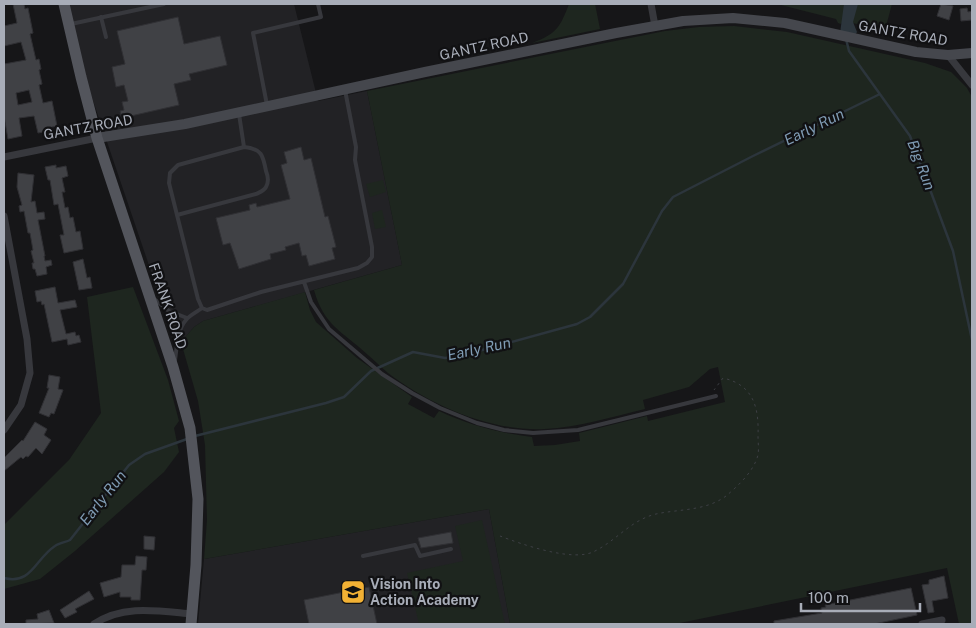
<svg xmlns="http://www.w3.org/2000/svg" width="976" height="628" viewBox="0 0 976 628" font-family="'Public Sans',sans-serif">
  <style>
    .built { fill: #222225 }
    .green { fill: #1e261f }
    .water { fill: #2c353c }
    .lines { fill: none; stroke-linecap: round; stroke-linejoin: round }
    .stream { stroke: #2c353c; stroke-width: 2.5 }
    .building { fill: #404145; stroke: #303034; fill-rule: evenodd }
    .path { stroke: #3d3f44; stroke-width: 1; stroke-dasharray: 2.5 4; stroke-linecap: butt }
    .service { stroke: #37383d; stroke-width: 4 }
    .minor { stroke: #37383d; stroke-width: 7 }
    .secondary { stroke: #45474d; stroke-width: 10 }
    .primary { stroke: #53555c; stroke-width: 11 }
    .labels { text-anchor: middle; stroke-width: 4.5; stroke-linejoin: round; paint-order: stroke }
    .street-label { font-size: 14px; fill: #a8adb8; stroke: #111113 }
    .poi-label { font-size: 14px; font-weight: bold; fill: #a8adb8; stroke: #111113; text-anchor: start }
    .water-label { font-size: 15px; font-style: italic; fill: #7f9bb3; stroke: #111113 }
  </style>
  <rect width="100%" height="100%" fill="#161618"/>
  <path class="built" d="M64,4H294L318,101L367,91L402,265L203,321L194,327L178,346L155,283L70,33Z
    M489,509L510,624H198L204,559Z"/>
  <path class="green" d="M569,4H595L600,29L532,43C557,34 560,27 569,4Z
    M777,4H892L885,30L843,21L841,24L838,23L836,19Z
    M734,26L787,32L925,63L951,72L967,88L972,97V624H959L947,568L675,624H510L489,509L204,559L207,520L205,445L198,401L181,342L194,327L203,321L305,292L310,310L316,322L357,358L412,397L408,404L434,418L439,411C469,425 499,433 532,437L534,446L555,445L580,441L579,433L647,416L648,421L725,402L718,367L710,369L689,387L643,400L645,409C612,417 579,427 545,429C491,432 430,405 388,373C381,367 375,361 368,355C342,331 324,326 314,290L402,265L367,91L665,31L699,27Z
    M383,180L386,192L370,197L366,184Z
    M382,210L386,227L375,229L372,213Z
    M133,287L168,380L179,421L174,428L179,452L164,472L75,551L40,579L4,589V525L69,460L101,413L87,297Z
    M482,520L505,624H419L407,573L463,561L455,526Z"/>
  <path class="water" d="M844,4H858L853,22L857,32L854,37L840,33Z"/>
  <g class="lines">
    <path class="stream" d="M846,39L849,51L910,136L953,251L972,340
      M195,436L326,403L344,397L371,371L413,352L445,358L464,355L577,324L590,317L623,284L662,211L673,197L753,156L880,94
      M4,578C32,585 35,559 55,546C59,543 66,542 70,540L129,465L145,454L187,439"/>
  </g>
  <path class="building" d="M13,4H24L25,9L28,8L33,33L30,34L36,60L39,59L41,69L39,70L42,84L39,85L43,103L52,101L57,126L47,128L48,131L38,133L34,116L19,118L22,136L8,139L4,116V64L26,60L21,42L4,46V26L17,23ZM29,90L32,102L18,105L16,93Z
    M941,4L953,6L949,20L937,16Z
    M967,8L968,12L972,11V20L961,21L960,9Z
    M178,17L184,44L220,36L227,65L189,74L191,80L174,84L179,105L122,118L120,111L124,110L122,102L128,101L124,85L116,87L112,67L125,64L117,31Z
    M301,147L304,160L311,158L325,217L328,216L336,247L332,248L335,259L309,266L306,255L302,256L299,243L285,247L286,250L270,254L271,259L239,269L230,243L223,245L216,218L250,210L249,205L256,203L257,207L290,199L281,165L287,163L284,152Z
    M56,165V168L66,166L68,176L62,178L65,192H62L65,208L68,207L70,218L73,217L76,232L80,231L83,249L64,253L60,235H64L58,204L54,205L50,180H48L45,167Z
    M18,173L34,175L31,202L35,201L37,213L44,212L45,219L38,220L45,256H44L45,261L51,260L52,265L46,267L47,274L37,276L35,269H33L32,263H34L31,251L33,250L30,233H28L24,211L20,212L19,206L22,205L17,187Z
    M83,259L87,278L90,277L92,288L79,290L73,262Z
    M55,287L58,303L75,300L77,307L60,310L66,334L75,332L76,336L79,335L81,342L68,345L67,339L52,342L44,304L42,305L41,301L37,302L35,291Z
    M49,375L60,377L58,389L63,390L54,414L51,413L49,417L39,413L49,388H47Z
    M35,422L47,429L44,435L51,440L42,454L36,448L28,457L26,456L23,459L21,457L4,471V458L22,440L23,441Z
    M451,532L453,543L421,548L418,538Z
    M144,536L155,537L154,550L144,549Z
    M136,556L147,557L146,570H142L140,600H131V597H120V592L104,597L100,583L121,577L122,565H135Z
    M944,576L948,598L932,601L934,612L928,613L922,585L929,584V580Z
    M369,587L377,624H309L304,600Z
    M911,588L917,615L874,624H774V621L822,613L821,608L826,607L825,605Z
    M89,591L94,599L75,609L77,612L65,618L60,610Z
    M49,610L54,623L26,624V620L38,619L37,614Z"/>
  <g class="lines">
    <path class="path" d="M500,536C521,544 574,563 595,551C617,540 631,520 656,514C679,509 706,511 726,496C738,486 754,471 758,455C759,449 758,442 758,436C759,408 754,385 723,378L714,390"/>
    <path class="service" d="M101,17L106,37
      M71,24L164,4
      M267,105L253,33L321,17L318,4
      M239,114L244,147L178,165L170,173L169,183L198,299L202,308L207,310L261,292L358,268L367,263L372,257V247L355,160L356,147L345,90
      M177,215L256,194C260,192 264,191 266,187C269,182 268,176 266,171C263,155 262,149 244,147
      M304,282L311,302L329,329L382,374L412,393L440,408L477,423L504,430L533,433L578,430L716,396
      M153,298L169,311L187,318
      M175,360C177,347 177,330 186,320C190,315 197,312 202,308
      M363,556L415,545L420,556L451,549"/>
    <path class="minor" d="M651,4L655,26
      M948,55L972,85
      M4,157L97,138
      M4,216L27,339L30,373L21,405L4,430
      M94,624C123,604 159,611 192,614
      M922,624L942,620"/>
    <path class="secondary" d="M97,138L185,124L425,72L616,33L683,21L733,18L785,23L916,52L948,55L972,53"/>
    <path class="primary" d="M64,4L81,77L97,138L173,367L190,428L198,499L196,565L191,624"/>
  </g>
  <defs>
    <symbol id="school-square" viewBox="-11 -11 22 22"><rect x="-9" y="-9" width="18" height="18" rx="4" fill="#f2b134" stroke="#111113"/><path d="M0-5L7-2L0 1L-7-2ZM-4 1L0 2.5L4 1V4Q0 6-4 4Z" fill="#111"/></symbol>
  </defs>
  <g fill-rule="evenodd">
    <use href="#school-square" x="339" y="578" width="28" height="28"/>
  </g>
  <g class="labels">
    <g class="street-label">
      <text transform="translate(903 33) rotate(10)" y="5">GANTZ ROAD</text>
      <text transform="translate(484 46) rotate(-12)" y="5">GANTZ ROAD</text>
      <text transform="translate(88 127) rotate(-10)" y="5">GANTZ ROAD</text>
      <text transform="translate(168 306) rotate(71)" y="5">FRANK ROAD</text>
    </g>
    <g class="poi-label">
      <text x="370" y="589">Vision Into<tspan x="370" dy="16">Action Academy</tspan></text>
    </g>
    <g class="water-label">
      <text transform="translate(814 127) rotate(-26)" y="5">Early Run</text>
      <text transform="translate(921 165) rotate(69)" y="5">Big Run</text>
      <text transform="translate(479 349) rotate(-12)" y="5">Early Run</text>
      <text transform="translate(103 498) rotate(-52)" y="5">Early Run</text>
    </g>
  </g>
  <rect width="976" height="628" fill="none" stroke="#a8adb8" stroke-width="10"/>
  <path d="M801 603v8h119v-8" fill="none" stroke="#a8adb8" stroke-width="2.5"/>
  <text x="808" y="603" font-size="15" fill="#a8adb8" stroke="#111113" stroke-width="4" paint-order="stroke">100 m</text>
</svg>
